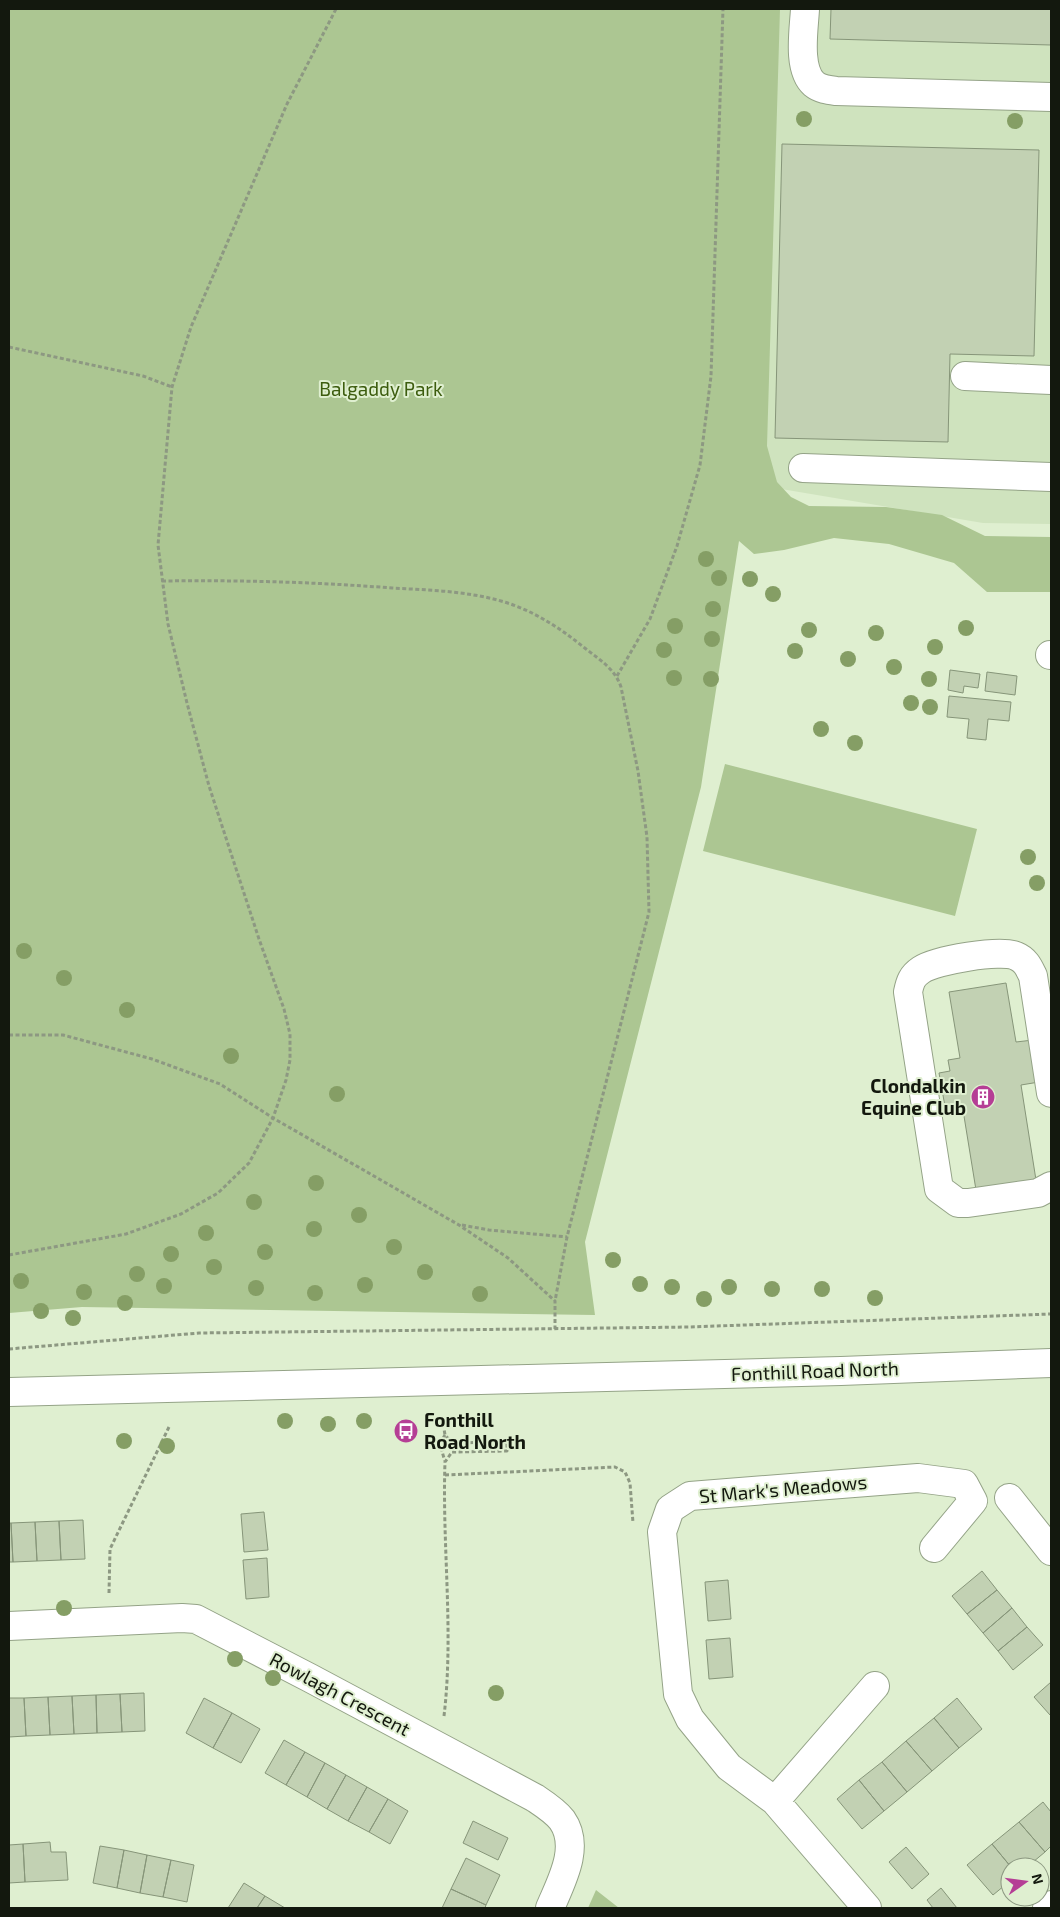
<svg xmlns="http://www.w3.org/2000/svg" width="1060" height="1917" viewBox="0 0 1060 1917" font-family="'Exo 2',sans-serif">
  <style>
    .built { fill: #cfe3be }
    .green { fill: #acc692 }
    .building { fill: #c2d1b3; stroke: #869579 }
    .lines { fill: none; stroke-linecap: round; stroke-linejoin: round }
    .minor-casing { stroke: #94a387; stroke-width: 30 }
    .major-casing { stroke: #94a387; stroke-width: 30 }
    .path { stroke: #8d9882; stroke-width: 3; stroke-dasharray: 4 2.5; stroke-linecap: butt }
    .minor { stroke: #fff; stroke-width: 28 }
    .major { stroke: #fff; stroke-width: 28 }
    .tree { fill: #859e65 }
    .labels { text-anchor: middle; stroke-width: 4; stroke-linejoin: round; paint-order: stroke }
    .park-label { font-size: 19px; fill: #3c5c0e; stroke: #dfefd0 }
    .poi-label { font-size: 19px; font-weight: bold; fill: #13180e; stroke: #dfefd0; text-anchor: end }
    .street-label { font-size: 19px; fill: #13180e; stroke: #dfefd0 }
  </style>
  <rect width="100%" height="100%" fill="#dfefd0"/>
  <path class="built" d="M754,9H1051V524L983,523L752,484Z"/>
  <path class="green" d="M9,9H780L767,446L777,482L791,497L809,506L886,507L942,515L985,536L1051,537V592H987L954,563L889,544L834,538L784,550L754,554L739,541L701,787L585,1242L595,1315L82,1307L9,1313Z
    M725,764L977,829L955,916L703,851Z
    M596,1890L619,1908H588Z"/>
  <path class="building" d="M831,9H1051V45L830,39Z
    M782,144L1039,150L1034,356L950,354L948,442L775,438Z
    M950,670L980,674L978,688L964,686L963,693L948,690Z
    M987,672L1017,676L1015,695L985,691Z
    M949,696L1011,702L1009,721L988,719L986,740L967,738L969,719L947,717Z
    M1006,983L1016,1042L1033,1040L1039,1082L1021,1085L1036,1180L976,1190L963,1110L946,1112L939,1073L950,1071L948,1060L960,1058L949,992Z
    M264,1512L268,1550L244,1552L241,1514Z
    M83,1520L85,1559L61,1560L59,1521Z
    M59,1521L61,1560L37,1561L35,1522Z
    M35,1522L37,1561L13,1562L11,1523Z
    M9,1523H11L13,1562H9Z
    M267,1558L269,1597L246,1599L243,1560Z
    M982,1571L997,1590L967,1614L952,1596Z
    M728,1580L731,1619L708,1621L705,1582Z
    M997,1590L1012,1608L983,1633L967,1614Z
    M1012,1608L1027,1627L998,1651L983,1633Z
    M1027,1627L1043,1645L1013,1670L998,1651Z
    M730,1638L733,1677L709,1679L706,1640Z
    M1051,1682V1714L1050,1715L1034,1697Z
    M144,1693L145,1731L122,1732L120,1694Z
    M120,1694L122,1732L97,1733L96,1695Z
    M96,1695L97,1733L74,1734L72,1696Z
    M72,1696L74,1734L50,1735L48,1697Z
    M48,1697L50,1735L26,1736L24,1698Z
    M9,1698H24L26,1736L9,1737Z
    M204,1698L232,1713L213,1748L186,1733Z
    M957,1698L982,1729L959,1748L934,1718Z
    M232,1713L260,1729L241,1763L213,1748Z
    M934,1718L959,1748L932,1771L906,1741Z
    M284,1740L305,1752L286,1785L265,1773Z
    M906,1741L932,1771L907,1792L882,1762Z
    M305,1752L325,1763L307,1797L286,1785Z
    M882,1762L907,1792L884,1811L859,1780Z
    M325,1763L346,1775L327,1809L307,1797Z
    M346,1775L367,1787L348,1821L327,1809Z
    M859,1780L884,1811L862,1829L837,1799Z
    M367,1787L388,1799L369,1832L348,1821Z
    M388,1799L408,1811L390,1844L369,1832Z
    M1043,1802L1051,1812V1846L1045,1852L1019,1822Z
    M473,1821L508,1838L498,1860L463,1843Z
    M1019,1822L1045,1852L1027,1867H1011L992,1844Z
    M50,1842L51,1852H66L68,1880L25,1882L23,1844Z
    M23,1844L25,1882L9,1883V1845Z
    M992,1844L1011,1867L1010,1881L993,1895L967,1865Z
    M100,1846L124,1850L117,1888L93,1883Z
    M906,1847L929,1874L912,1889L889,1862Z
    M124,1850L147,1855L140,1893L117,1888Z
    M147,1855L171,1860L163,1897L140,1893Z
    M466,1858L500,1875L486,1905L451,1889Z
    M171,1860L194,1865L187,1902L163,1897Z
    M244,1883L265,1896L257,1908H228Z
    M941,1888L957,1908H933L927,1900Z
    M451,1889L486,1905L485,1908H442Z
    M265,1896L285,1908H257Z"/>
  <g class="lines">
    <defs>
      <path id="minor" d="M805,9C804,29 797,69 814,84C820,89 828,90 836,91L1051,97
        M965,376L1051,380
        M803,468L1051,477
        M1050,655H1051
        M1051,1093L1033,976C1029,968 1026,960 1016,956C1001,949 936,960 921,970C912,976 910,982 908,992L939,1189L958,1203H968L1038,1193L1051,1186
        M1009,1498L1051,1551
        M9,1626L182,1618L196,1619L310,1678L535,1798C544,1804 555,1811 562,1820C581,1847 561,1882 550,1908
        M775,1801L875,1686
        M867,1908L775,1801L729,1767L690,1719L678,1694L662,1532L670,1509L690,1496L918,1478L964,1484L973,1501L934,1548
        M1047,1908L1051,1905"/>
      <path id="major" d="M9,1392L841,1371L1051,1363"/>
    </defs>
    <use href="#minor" class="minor-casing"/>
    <use href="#major" class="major-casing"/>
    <path class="path" d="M9,347L143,376L172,387
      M162,581C239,580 315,582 392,588C428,590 466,591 501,601C533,610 560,628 586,649C600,660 615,669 621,687L638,771L647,837L649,912L567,1237L555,1301
      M617,676L650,619L677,546L700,465L711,376L723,9
      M9,1035H63L152,1059L220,1084L273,1118L459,1225L508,1258L555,1301V1329
      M462,1225L489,1230L567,1237
      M9,1255L126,1234L181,1214L218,1193L249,1163L273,1118L286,1080L290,1060V1034L284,1009L259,939L209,786L187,703L168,624L158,545L172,387L191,327L287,104L336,9
      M9,1349L199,1333L689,1327L1051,1314
      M445,1435C439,1444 442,1452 445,1461
      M445,1475L615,1467L625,1472L630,1483L633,1523
      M109,1593L110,1549L169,1427
      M444,1716C454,1632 442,1546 445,1462L452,1452L507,1451V1442L452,1443L445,1435L444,1429"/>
    <use href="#minor" class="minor"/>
    <use href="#major" class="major"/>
  </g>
  <g class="tree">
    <circle cx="804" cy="119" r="8"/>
    <circle cx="1015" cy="121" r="8"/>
    <circle cx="706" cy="559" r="8"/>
    <circle cx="719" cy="578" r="8"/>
    <circle cx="750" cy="579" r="8"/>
    <circle cx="773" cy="594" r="8"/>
    <circle cx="713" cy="609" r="8"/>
    <circle cx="675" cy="626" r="8"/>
    <circle cx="966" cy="628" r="8"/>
    <circle cx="809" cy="630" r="8"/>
    <circle cx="876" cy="633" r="8"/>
    <circle cx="712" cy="639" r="8"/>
    <circle cx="935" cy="647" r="8"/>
    <circle cx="664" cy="650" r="8"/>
    <circle cx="795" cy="651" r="8"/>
    <circle cx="848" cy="659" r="8"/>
    <circle cx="894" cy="667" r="8"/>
    <circle cx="674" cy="678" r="8"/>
    <circle cx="711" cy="679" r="8"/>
    <circle cx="929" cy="679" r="8"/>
    <circle cx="911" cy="703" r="8"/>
    <circle cx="930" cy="707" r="8"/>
    <circle cx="821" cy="729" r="8"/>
    <circle cx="855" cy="743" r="8"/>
    <circle cx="1028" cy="857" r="8"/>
    <circle cx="1037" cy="883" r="8"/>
    <circle cx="24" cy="951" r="8"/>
    <circle cx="64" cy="978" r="8"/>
    <circle cx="127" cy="1010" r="8"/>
    <circle cx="231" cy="1056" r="8"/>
    <circle cx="337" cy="1094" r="8"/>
    <circle cx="316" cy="1183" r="8"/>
    <circle cx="254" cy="1202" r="8"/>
    <circle cx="359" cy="1215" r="8"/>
    <circle cx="314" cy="1229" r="8"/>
    <circle cx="206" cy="1233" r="8"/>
    <circle cx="394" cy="1247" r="8"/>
    <circle cx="265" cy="1252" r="8"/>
    <circle cx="171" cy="1254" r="8"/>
    <circle cx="613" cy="1260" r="8"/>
    <circle cx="214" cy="1267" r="8"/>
    <circle cx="425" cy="1272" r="8"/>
    <circle cx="137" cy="1274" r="8"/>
    <circle cx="21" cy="1281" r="8"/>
    <circle cx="640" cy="1284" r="8"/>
    <circle cx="365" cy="1285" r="8"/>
    <circle cx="164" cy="1286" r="8"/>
    <circle cx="672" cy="1287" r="8"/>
    <circle cx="729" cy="1287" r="8"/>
    <circle cx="256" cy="1288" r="8"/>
    <circle cx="772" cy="1289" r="8"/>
    <circle cx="822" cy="1289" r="8"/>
    <circle cx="84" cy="1292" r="8"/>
    <circle cx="315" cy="1293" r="8"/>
    <circle cx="480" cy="1294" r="8"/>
    <circle cx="875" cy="1298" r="8"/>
    <circle cx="704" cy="1299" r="8"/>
    <circle cx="125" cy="1303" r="8"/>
    <circle cx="41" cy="1311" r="8"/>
    <circle cx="73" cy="1318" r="8"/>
    <circle cx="285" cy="1421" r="8"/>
    <circle cx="364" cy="1421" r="8"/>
    <circle cx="328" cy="1424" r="8"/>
    <circle cx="124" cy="1441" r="8"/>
    <circle cx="167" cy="1446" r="8"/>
    <circle cx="64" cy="1608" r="8"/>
    <circle cx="235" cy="1659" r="8"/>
    <circle cx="273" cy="1678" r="8"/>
    <circle cx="496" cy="1693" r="8"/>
  </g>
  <defs>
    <symbol id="building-disc" viewBox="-11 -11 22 22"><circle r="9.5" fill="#b53e95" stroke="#dfefd0"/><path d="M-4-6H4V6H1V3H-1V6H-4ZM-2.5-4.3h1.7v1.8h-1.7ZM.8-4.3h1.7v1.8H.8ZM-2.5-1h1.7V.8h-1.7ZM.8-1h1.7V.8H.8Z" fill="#fff"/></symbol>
    <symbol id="bus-disc" viewBox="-11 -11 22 22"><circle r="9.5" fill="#b53e95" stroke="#dfefd0"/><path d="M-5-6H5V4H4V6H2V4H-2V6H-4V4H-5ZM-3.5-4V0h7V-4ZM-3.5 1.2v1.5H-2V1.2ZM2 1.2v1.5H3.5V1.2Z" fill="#fff"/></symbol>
  </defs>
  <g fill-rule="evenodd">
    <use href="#building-disc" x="969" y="1083" width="28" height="28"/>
    <use href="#bus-disc" x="392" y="1417" width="28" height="28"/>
  </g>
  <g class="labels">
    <g class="park-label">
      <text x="381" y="396">Balgaddy Park</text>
    </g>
    <g class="poi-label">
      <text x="966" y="1093">Clondalkin<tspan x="966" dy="22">Equine Club</tspan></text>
      <text x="424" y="1427" text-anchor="start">Fonthill<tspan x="424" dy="22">Road North</tspan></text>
    </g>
    <g class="street-label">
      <text transform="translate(815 1371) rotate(-2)" y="7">Fonthill Road North</text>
      <text transform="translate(783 1489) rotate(-5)" y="7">St Mark's Meadows</text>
      <text transform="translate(340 1694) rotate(28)" y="7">Rowlagh Crescent</text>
    </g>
  </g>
  <rect width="1060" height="1917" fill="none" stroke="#13180e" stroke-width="20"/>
  <g transform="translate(1025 1882) rotate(76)"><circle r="24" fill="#dfefd0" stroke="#8d9982"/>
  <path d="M0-4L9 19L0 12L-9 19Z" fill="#b53e95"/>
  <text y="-8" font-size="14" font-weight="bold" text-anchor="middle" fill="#13180e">N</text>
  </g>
</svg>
